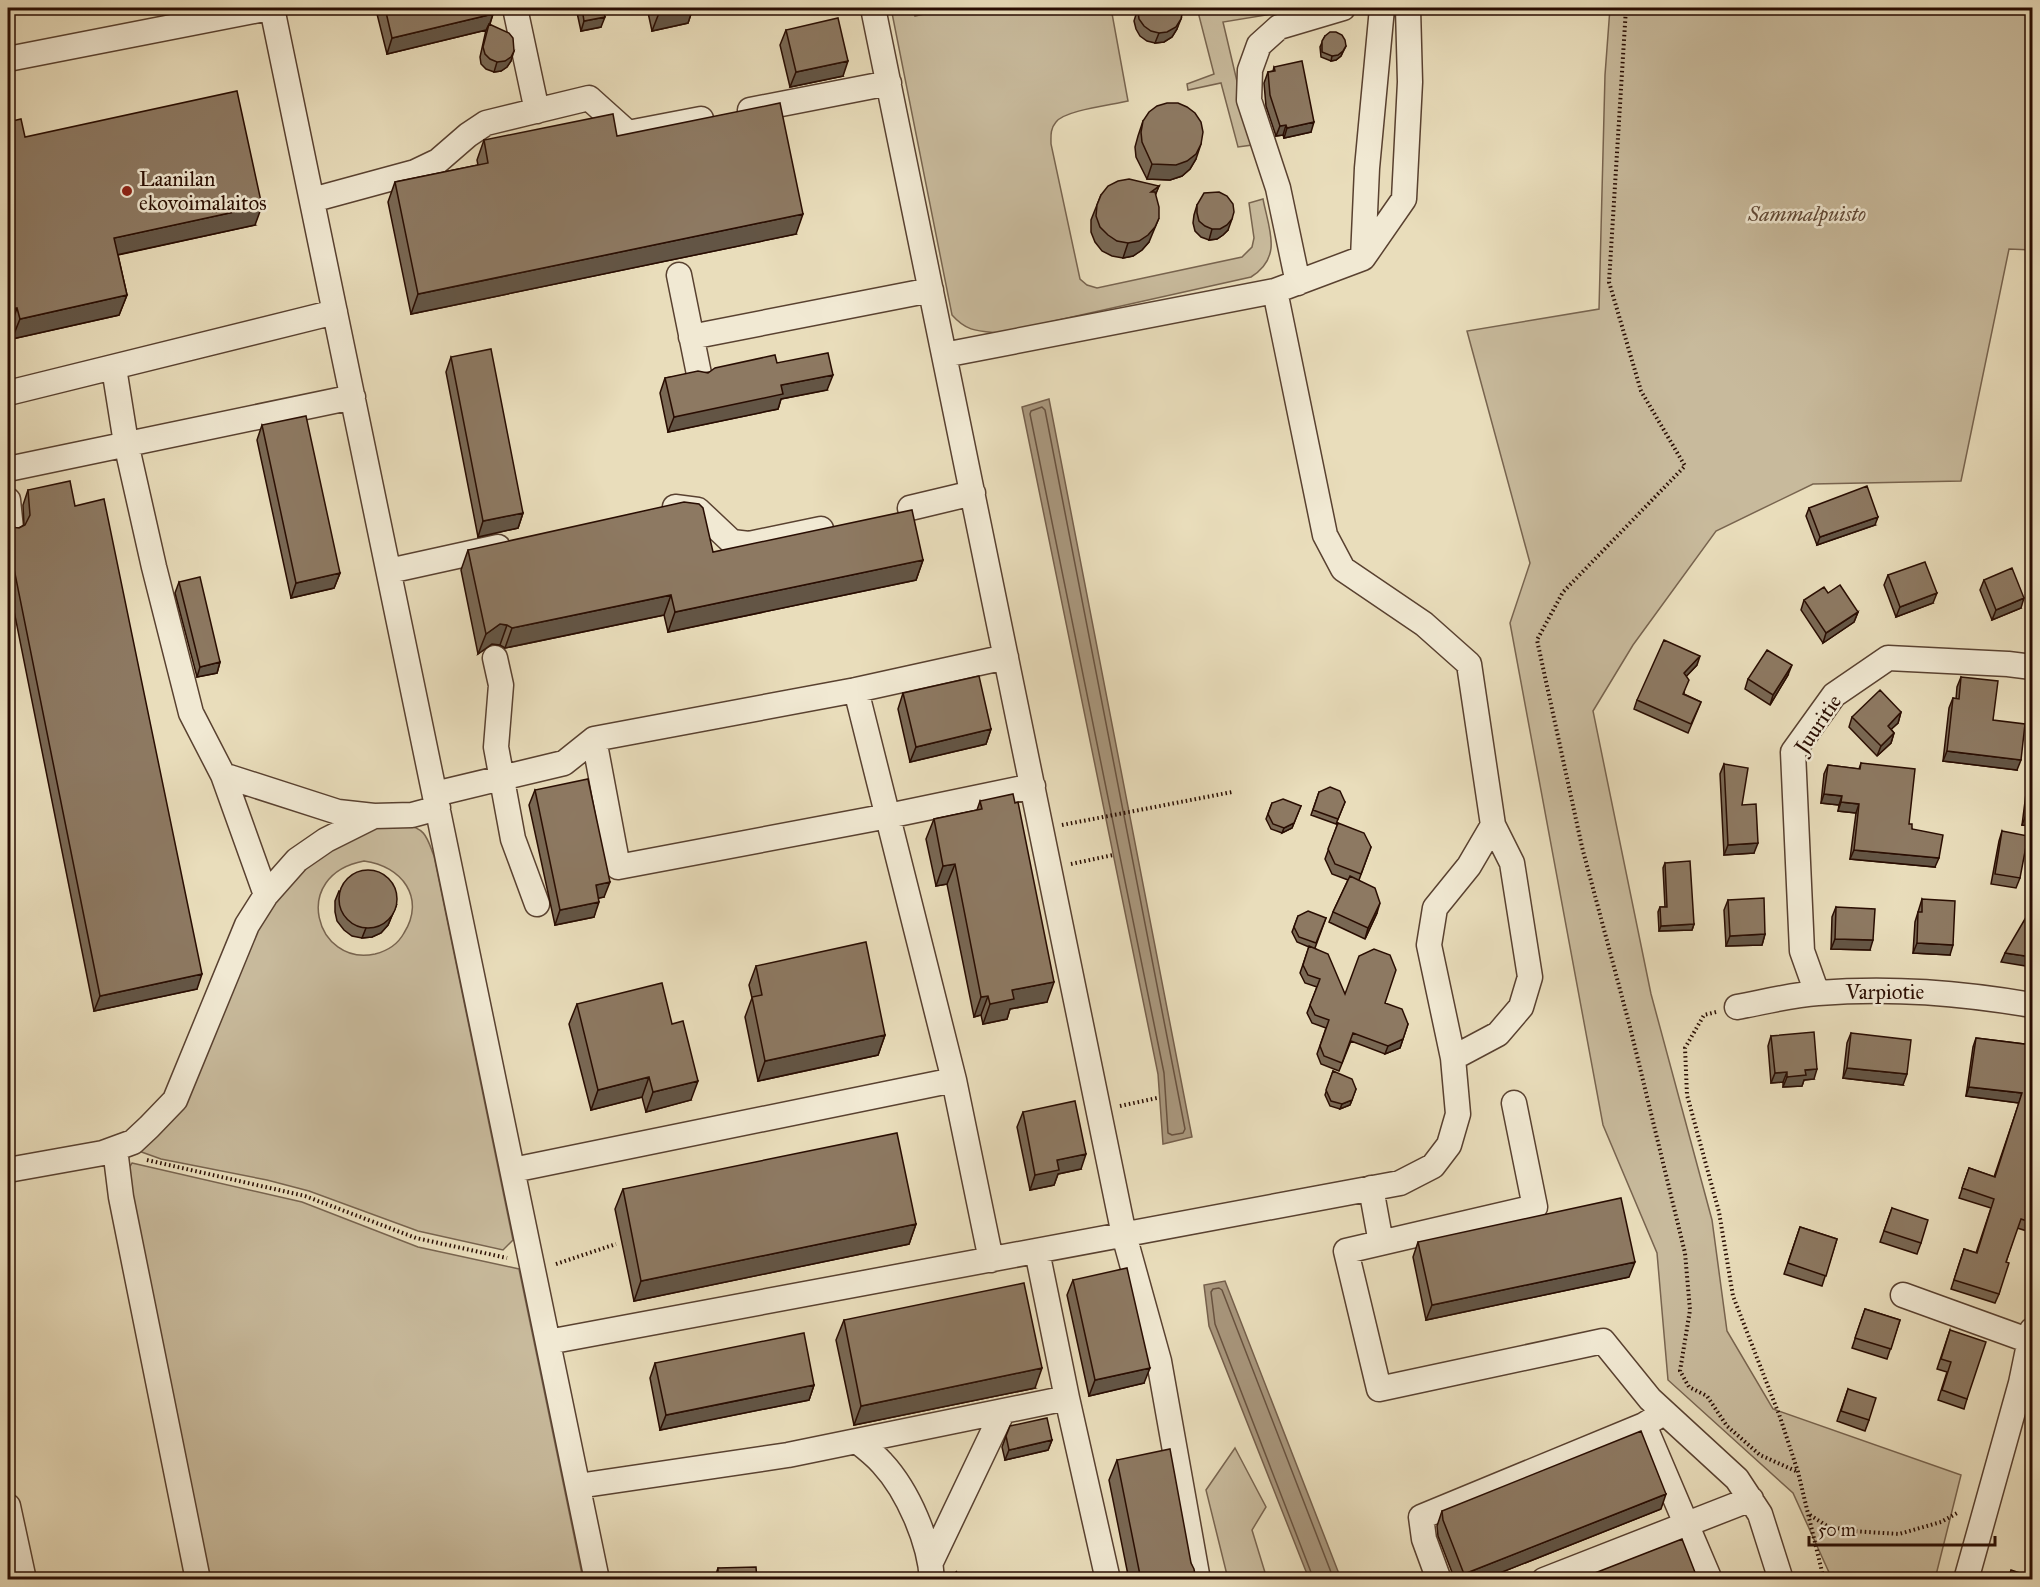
<svg xmlns="http://www.w3.org/2000/svg" width="2040" height="1587" viewBox="0 0 2040 1587" font-family="'IM FELL Great Primer',serif">
  <style>
    .green { fill: #c8ba9c; stroke: #78644f; stroke-width: 1.5; fill-rule: evenodd }
    .water { fill: #a8967c; stroke: #755f4b; stroke-width: 1.5 }
    .lines { fill: none; stroke-linecap: round; stroke-linejoin: round }
    .shore { stroke: #68523f; stroke-width: 1.5 }
    .minor-casing { stroke: #594130; stroke-width: 27 }
    .path { stroke: #290d02; stroke-width: 4; stroke-dasharray: 1.5 3; stroke-linecap: butt }
    .minor { stroke: #f1e9d3; stroke-width: 24 }
    .wall { fill: #796854; stroke: #290d02; stroke-width: 1.5 }
    .shaded-wall { fill: #635545; stroke: #290d02; stroke-width: 1.5 }
    .building { fill: #8d7962; stroke: #290d02; stroke-width: 1.5 }
    .poi-dot { fill: #8f2418; stroke: #f1e9d3; stroke-width: 2 }
    .labels { text-anchor: middle; stroke-width: 5; stroke-linejoin: round; paint-order: stroke }
    .poi-label { font-size: 21px; fill: #290d02; stroke: #f1e9d3; text-anchor: start }
    .park-label { font-size: 21px; font-style: italic; fill: #614a38; stroke: #f1e9d3 }
    .street-label { font-size: 21px; fill: #290d02; stroke: #f1e9d3 }
  </style>
  <rect width="100%" height="100%" fill="#e9ddbb"/>
  <filter id="stains"><feTurbulence type="fractalNoise" baseFrequency=".00333" numOctaves="4"/><feColorMatrix values="0 0 0 0 .2 0 0 0 0 .09 0 0 0 0 .02 0 0 0 .5 -.17"/></filter>
  <radialGradient id="worn" r=".72"><stop offset=".6" stop-color="#630" stop-opacity="0"/><stop offset="1" stop-color="#630" stop-opacity=".3"/></radialGradient>
  <path class="green" d="M891,8H913L915,16L950,8H1111L1128,101C1112,105 1065,110 1056,122C1050,129 1051,136 1051,144L1080,279L1087,285L1097,288L1242,257L1252,247L1254,238L1249,203L1263,199C1269,230 1283,257 1251,277L1000,333C978,331 967,332 952,315Z
    M1197,8H1310L1223,22L1252,145L1238,147L1221,83L1188,90L1187,84L1214,74Z
    M1610,8H2032V250L2009,249L1961,481L1813,484L1716,531L1633,645L1593,711L1651,994L1712,1220L1727,1331L1773,1409L1961,1475L1935,1579H1832L1793,1493L1668,1380L1657,1253L1603,1125L1510,623L1530,563L1467,331L1599,309L1605,75Z
    M405,825C426,828 427,838 434,856L513,1240L503,1250L418,1231L309,1191L267,1180L161,1159L136,1150L250,933L302,867L370,828ZM364,861C402,866 426,898 404,933C398,944 387,951 375,954C316,967 289,875 364,861Z
    M132,1163L302,1202L418,1247L519,1269L583,1579H206L127,1171Z
    M1235,1448L1266,1507L1252,1530L1267,1579H1228L1206,1490Z"/>
  <path class="water" d="M1049,399L1192,1137L1163,1144L1158,1074L1022,407Z
    M1225,1281L1341,1579H1309L1209,1326L1204,1285Z"/>
  <g class="lines">
    <path class="shore" d="M1042,407L1045,410L1185,1129L1183,1133L1172,1135L1168,1133L1164,1073L1030,414L1031,411Z
      M1314,1580L1215,1324L1211,1292L1213,1289L1219,1288L1222,1290L1334,1580"/>
    <defs>
      <path id="minor" d="M272,8L597,1580
        M515,8L537,111
        M873,8L1124,1235L1159,1361L1198,1580
        M8,59L269,8
        M750,110L889,83
        M312,200L415,172L438,161L468,135L486,123L589,98L628,133L701,119
        M1363,258L1367,168L1382,8
        M679,275L699,374
        M1298,283L1278,188L1249,100L1250,70L1259,45L1279,27L1343,8
        M691,337L931,290
        M944,355L1275,291L1363,258L1404,199L1410,82L1408,8
        M114,368L126,443L154,567L191,713L223,775L338,812L374,816L412,815L438,808
        M8,393L335,312
        M8,469L353,397
        M8,500L11,529
        M675,507L698,510L732,542L749,544L821,529
        M910,508L973,493
        M389,571L498,547
        M495,658L501,685L496,747L513,839L537,904
        M856,690L594,739L618,867L888,816L1033,786
        M223,775L266,895
        M435,794L564,763L594,739
        M1817,993L1802,951L1793,752L1834,695L1888,658L2008,664L2032,667
        M1737,1007C1764,1002 1791,995 1818,993C1892,987 1960,993 2032,1005
        M1453,1058L1498,1034L1521,1007L1530,977L1512,863L1493,825
        M1514,1103L1535,1207L1346,1251L1379,1389L1603,1341L1650,1399L1737,1479L1760,1514L1781,1580
        M115,1149L121,1197L198,1580
        M8,1170L103,1153L133,1142L149,1127L175,1100L247,925L266,895L297,860L326,840L374,816
        M513,1170L954,1080
        M1371,1188L1381,1243
        M1037,1251L1067,1398L1108,1580
        M991,1260L954,1080L856,690L1006,657
        M1903,1295L2030,1341
        M548,1342L1400,1183L1433,1166L1449,1145L1458,1114L1453,1058L1429,945L1435,908L1469,866L1493,825L1469,664L1424,624L1343,569L1325,535L1275,291
        M1657,1417L1644,1425L1710,1580
        M857,1441C866,1448 875,1455 882,1463C908,1491 930,1542 932,1580
        M578,1486L788,1455L1067,1398
        M8,1506L24,1580
        M931,1562L1003,1411
        M1439,1580L1424,1539L1421,1517L1644,1425
        M1544,1580L1751,1499
        M1966,1580L2021,1383L2032,1330"/>
    </defs>
    <use href="#minor" class="minor-casing"/>
    <path class="path" d="M1626,8L1609,282L1641,391L1685,466L1563,592L1537,640L1582,847L1630,1027L1685,1253L1690,1310L1680,1371L1689,1387L1707,1396L1727,1426L1760,1455L1798,1472
      M1062,825L1232,792
      M1071,864L1113,855
      M1716,1012L1704,1015L1685,1048L1687,1095L1719,1212L1733,1296L1780,1417L1798,1472L1824,1580
      M1120,1106L1157,1098
      M147,1160L305,1196L416,1238L507,1258
      M556,1264L616,1244
      M1810,1515L1827,1526L1852,1531L1899,1534L1941,1522L1959,1512
      M955,1572L964,1580"/>
    <use href="#minor" class="minor"/>
  </g>
  <path class="wall" d="M378,8H492L493,14L490,24L511,61L507,67L501,71L494,72L486,69L481,64L480,57L486,30L387,54L376,10Z
    M576,8H603L601,27L581,31Z
    M647,8H693L688,23L652,31Z
    M1138,8H1182L1177,29L1172,37L1164,42L1155,43L1147,41L1140,36L1136,29L1134,21Z
    M786,30L843,76L790,87L780,45Z
    M1325,36L1346,46L1341,56L1336,60L1331,61L1321,57L1320,47Z
    M1274,67L1311,132L1284,138L1283,135L1276,136L1266,106L1264,83L1268,72L1273,71Z
    M1143,121L1196,159L1190,169L1182,176L1170,180L1147,179L1136,157L1135,147L1138,136Z
    M617,136L796,234L411,314L388,202L395,182L478,165L477,160L484,140Z
    M25,137L255,225L118,255L127,295L119,315L12,339L10,328Z
    M1159,186L1155,195L1149,242L1142,250L1133,256L1123,258L1112,256L1102,251L1095,242L1091,232V220L1101,195Z
    M1197,205L1228,230L1223,235L1217,239L1209,240L1201,237L1195,231L1193,223L1194,215Z
    M451,357L523,513L518,528L478,537L446,372Z
    M777,363L827,390L781,399L778,409L668,432L660,393L665,378Z
    M2032,400V429L2028,428L2031,405Z
    M262,425L340,573L334,588L291,598L257,440Z
    M28,490L75,506L197,989L94,1011L8,581V524L10,527L19,528L24,525L23,505Z
    M1809,508L1875,525L1817,545L1806,516Z
    M468,550L713,552L923,560L916,580L668,632L664,615L505,648L500,645L492,644L478,654L461,570Z
    M1888,575L1933,603L1896,617L1884,585Z
    M1984,580L2021,608L1992,620L1980,590Z
    M179,582L220,662L217,673L197,677L175,593Z
    M1828,593L1858,612L1854,622L1823,643L1801,610L1804,600Z
    M1697,665L1686,676L1684,694L1701,702L1688,733L1634,709L1637,700Z
    M1788,675L1770,705L1745,689L1748,679Z
    M1961,677L1993,720L2017,770L1943,761L1949,708L1953,698L1956,699L1957,687Z
    M903,693L991,729L986,744L910,762L898,709Z
    M1901,712L1898,723L1891,729L1894,733L1891,743L1877,756L1849,727L1852,717Z
    M1861,763L1909,824L1935,867L1850,859L1856,813L1838,811L1839,805L1821,803L1824,774L1828,765L1859,769Z
    M1724,764L1742,805L1754,853L1724,855L1720,774Z
    M2030,776H2032V826L2022,825L2027,786Z
    M535,790L604,897L598,898L594,917L555,925L529,805Z
    M1319,792L1345,802L1336,824L1311,815Z
    M980,801L1047,1002L1010,1009L1007,1019L983,1024L981,1015L974,1017L947,884L936,886L926,839L934,819L977,810Z
    M1272,803L1301,806L1292,828L1282,833L1271,829L1266,819Z
    M1338,823L1371,847L1359,880L1377,913L1365,939L1329,922L1333,912L1348,880L1332,874L1325,859Z
    M2002,831L2020,878L2016,888L1991,884L1999,841Z
    M1665,863L1694,924L1692,930L1659,931L1658,912L1660,907H1665L1663,868Z
    M339,891L396,906L388,925L381,933L372,937L362,938L352,936L344,930L337,921L335,912V901Z
    M1922,899L1950,955L1913,953L1915,922Z
    M1728,900L1765,934L1762,945L1726,946L1724,910Z
    M1836,907L1870,950L1831,949L1832,917Z
    M1298,916L1326,918L1315,948L1345,994L1385,1003L1408,1024L1400,1048L1385,1054L1351,1041L1339,1071L1321,1064L1317,1054L1326,1028L1312,1023L1307,1013L1317,987L1305,983L1300,973L1309,947L1297,942L1292,932Z
    M756,966L885,1035L878,1055L758,1081L745,1017L752,998L749,985Z
    M577,1004L691,1100L646,1112L642,1097L591,1110L569,1024Z
    M1851,1033L1903,1085L1843,1078L1847,1043Z
    M1771,1036L1814,1079L1804,1080L1802,1086L1783,1087V1082L1771,1083L1768,1046Z
    M1976,1038L2032,1045V1216L2027,1231L2017,1228L2006,1262L1999,1294L1995,1303L1951,1289L1964,1249L1976,1253L1991,1208L1959,1198L1969,1168L1994,1177L2019,1103L1966,1096L1973,1047Z
    M1333,1071L1356,1089L1350,1105L1340,1109L1330,1106L1325,1095Z
    M1023,1112L1081,1169L1058,1174L1054,1185L1030,1190L1017,1127Z
    M623,1189L916,1224L909,1244L634,1301L615,1209Z
    M1892,1208L1921,1243L1917,1254L1880,1242Z
    M1800,1227L1837,1239L1822,1286L1784,1274Z
    M1418,1242L1629,1277L1426,1320L1413,1257Z
    M1073,1280L1144,1383L1089,1396L1067,1295Z
    M1865,1309L1900,1320L1887,1359L1852,1348Z
    M844,1320L1035,1388L854,1425L836,1340Z
    M1950,1330L1967,1399L1964,1409L1938,1400L1947,1372L1937,1369Z
    M655,1363L814,1385L809,1400L660,1430L650,1378Z
    M1848,1389L1869,1420L1865,1431L1837,1421Z
    M1006,1436L1052,1440L1048,1450L1005,1460L1002,1447Z
    M1117,1460L1191,1563L1196,1580H1129L1109,1480Z
    M1661,1509L1482,1580H1455L1438,1536L1437,1526L1442,1511Z
    M718,1568L757,1580H714Z"/>
  <path class="shaded-wall" d="M683,8H693L688,23L652,31L659,13Z
    M493,14L488,29L489,24L486,30L387,54L392,38Z
    M605,17L601,27L581,31L584,21Z
    M1181,19L1177,29L1172,37L1164,42L1155,43L1159,33Z
    M514,51L511,61L507,67L501,71L494,72L497,62Z
    M1343,51L1341,56L1336,60L1331,61L1332,56Z
    M848,61L843,76L790,87L796,72Z
    M1314,122L1311,132L1284,138L1287,128Z
    M1286,125L1283,135L1276,136L1280,126Z
    M1201,144L1196,159L1190,169L1182,176L1170,180L1147,179L1152,164Z
    M1159,186L1153,201L1151,192Z
    M262,206L255,225L107,257L114,238Z
    M803,214L796,234L411,314L418,294Z
    M1159,218L1149,242L1142,250L1133,256L1123,258L1128,243Z
    M1232,219L1228,230L1223,235L1217,239L1209,240L1212,229Z
    M127,295L119,315L12,339L20,319Z
    M17,308L10,328H8V310Z
    M833,375L827,390L781,399L778,409L668,432L674,417L781,385Z
    M2030,423H2032V429L2028,428Z
    M523,513L518,528L478,537L483,521Z
    M1878,517L1875,525L1817,545L1820,537Z
    M923,560L916,580L668,632L675,612Z
    M340,573L334,588L291,598L296,583Z
    M1937,593L1933,603L1896,617L1900,607Z
    M671,595L664,615L505,648L512,628Z
    M2024,598L2021,608L1992,620L1996,610Z
    M1858,612L1854,622L1823,643L1826,633Z
    M500,624L507,625L500,645L492,644L478,654L486,634Z
    M1700,656L1697,665L1681,682L1684,673Z
    M220,662L217,673L197,677L200,667Z
    M1792,665L1788,675L1770,705L1773,695Z
    M1901,712L1898,723L1884,736L1888,726Z
    M991,729L986,744L910,762L916,747Z
    M1894,733L1891,743L1877,756L1881,746Z
    M1947,751L2021,760L2017,770L1943,761Z
    M1824,794L1842,796L1839,805L1821,803Z
    M1841,802L1859,804L1856,813L1838,811Z
    M2026,815L2032,816V826L2022,825Z
    M1294,823L1292,828L1282,833L1284,828Z
    M1758,843L1754,853L1724,855L1728,845Z
    M1854,850L1939,858L1935,867L1850,859Z
    M955,864L947,884L936,886L943,866Z
    M610,882L604,897L590,900L596,885Z
    M599,902L594,917L555,925L560,910Z
    M1380,903L1377,913L1365,939L1368,928Z
    M396,906L388,925L381,933L372,937L362,938L366,928Z
    M1694,924L1692,930L1659,931L1661,926Z
    M1765,934L1762,945L1726,946L1730,936Z
    M1835,939L1873,940L1870,950L1831,949Z
    M1917,943L1953,945L1950,955L1913,953Z
    M2005,953L2032,957V967L2001,962Z
    M202,974L197,989L94,1011L100,996Z
    M1054,982L1047,1002L1010,1009L1007,1019L983,1024L990,1004L1012,990Z
    M988,996L981,1015L974,1017L981,997Z
    M885,1035L878,1055L758,1081L765,1061Z
    M1403,1039L1400,1048L1385,1054L1388,1046Z
    M1847,1068L1907,1074L1903,1085L1843,1078Z
    M1817,1069L1814,1079L1804,1080L1802,1086L1783,1087L1787,1077L1805,1070Z
    M1787,1072L1783,1082L1771,1083L1775,1073Z
    M649,1077L642,1097L591,1110L598,1090Z
    M698,1081L691,1100L646,1112L653,1092Z
    M1969,1087L2022,1093L2019,1103L1966,1096Z
    M1352,1100L1350,1105L1340,1109L1342,1104Z
    M1086,1154L1081,1169L1058,1174L1054,1185L1030,1190L1035,1175L1057,1160Z
    M916,1224L909,1244L634,1301L641,1281Z
    M1635,1262L1629,1277L1426,1320L1432,1305Z
    M1042,1368L1035,1388L854,1425L861,1406Z
    M1150,1368L1144,1383L1089,1396L1095,1380Z
    M814,1385L809,1400L660,1430L666,1415Z
    M1052,1440L1048,1450L1005,1460L1009,1450Z
    M1666,1494L1661,1509L1482,1580H1462L1464,1574Z"/>
  <path class="building" d="M385,8H492L493,14L392,38Z
    M582,8H603L605,17L584,21Z
    M658,8H683L659,13Z
    M1138,8H1182L1183,10L1181,19L1176,27L1167,32L1159,33L1151,31L1144,26L1139,19L1138,11Z
    M838,18L848,61L796,72L786,30Z
    M489,24L509,33L513,38L514,51L511,57L505,61L497,62L490,59L485,54L483,47Z
    M1330,32H1336L1342,35L1345,40L1346,46L1343,51L1338,55L1332,56L1322,52V41L1325,36Z
    M1302,61L1314,122L1287,128L1286,125L1280,126L1270,95L1268,72L1275,71L1274,67Z
    M237,91L262,206L114,238L127,295L20,319L17,308L8,310V122L21,119L25,137Z
    M780,103L803,214L418,294L395,182L488,163L484,140L613,114L617,136Z
    M1167,103H1178L1187,107L1195,113L1201,122L1203,132L1201,144L1196,154L1187,161L1176,165L1152,164L1142,142L1141,132L1143,121L1149,112L1157,106Z
    M1129,179L1159,186L1151,192H1155L1159,207V218L1155,227L1148,235L1139,241L1128,243L1117,241L1108,235L1100,227L1096,216L1097,205L1101,195L1108,186L1118,181Z
    M1219,192L1227,196L1233,204L1234,212L1232,219L1227,225L1220,229H1212L1205,226L1199,221L1197,213V205L1204,193Z
    M491,349L523,513L483,521L451,357Z
    M828,353L833,375L781,385L783,394L674,417L665,378L698,371L708,373L715,368L775,355L777,363Z
    M2032,402V423H2030Z
    M306,416L340,573L296,583L262,425Z
    M70,481L75,506L104,499L202,974L100,996L8,539V524L10,527L19,528L25,525L30,515L28,490Z
    M1867,486L1878,517L1820,537L1809,508Z
    M684,502L699,504L703,508L713,552L912,510L923,560L675,612L671,595L512,628L507,625L500,624L486,634L468,550Z
    M1925,562L1937,593L1900,607L1888,575Z
    M2012,568L2024,598L1996,610L1984,580Z
    M200,577L220,662L200,667L179,582Z
    M1840,585L1858,612L1826,633L1804,600L1824,587L1828,593Z
    M1664,640L1700,656L1684,673L1689,680L1683,694L1701,702L1691,724L1637,700Z
    M1767,650L1792,665L1773,695L1748,679Z
    M979,676L991,729L916,747L903,693Z
    M1961,677L1998,681L1993,720L2025,724L2021,760L1947,751L1953,698L1959,699Z
    M1880,690L1901,712L1888,726L1894,733L1881,746L1852,717Z
    M1861,763L1915,769L1909,824H1912V829L1943,835L1939,858L1854,850L1859,804L1841,802L1842,796L1824,794L1828,765L1860,769Z
    M1724,764L1748,768L1742,805L1756,804L1758,843L1728,845Z
    M2030,776H2032V816L2026,815Z
    M588,779L610,882L596,885L599,902L560,910L535,790Z
    M1330,787L1340,791L1345,802L1338,819L1313,810L1319,792Z
    M1013,794L1015,803L1018,802L1054,982L1012,990L1014,999L990,1004L988,996L981,997L955,864L943,866L934,819L982,809L980,801Z
    M1283,799L1301,806L1294,823L1284,828L1273,824L1268,814L1272,803Z
    M1338,823L1364,833L1371,847L1361,874L1335,864L1328,849Z
    M2002,831L2028,836L2020,878L1995,874Z
    M1690,861L1694,924L1661,926L1660,907H1667L1665,863Z
    M339 899a29 29 0 1 1 58 0a29 29 0 1 1-58 0Z
    M1350,876L1375,888L1380,903L1368,928L1333,912Z
    M1764,898L1765,934L1730,936L1728,900Z
    M1922,899L1955,901L1953,945L1917,943L1918,912H1922Z
    M1836,907L1875,909L1873,940L1835,939Z
    M2032,907V957L2005,953Z
    M1308,911L1326,918L1316,943L1299,937L1294,927L1298,916Z
    M866,942L885,1035L765,1061L752,997L762,995L756,966Z
    M1309,946L1328,954L1345,994L1359,956L1374,949L1390,955L1396,970L1385,1003L1402,1009L1408,1024L1403,1039L1388,1046L1353,1033L1342,1063L1324,1056L1320,1046L1329,1020L1315,1015L1310,1005L1320,979L1308,975L1303,965Z
    M662,983L672,1024L683,1021L698,1081L653,1092L649,1077L598,1090L577,1004Z
    M1814,1032L1817,1069L1805,1070L1806,1075L1787,1077V1072L1775,1073L1771,1036Z
    M1851,1033L1911,1040L1907,1074L1847,1068Z
    M1976,1038L2032,1045V1216L2030,1222L2021,1219L2006,1262L2009,1263L1999,1294L1954,1280L1964,1249L1977,1253L1994,1199L1962,1188L1969,1168L1995,1177L2022,1093L1969,1087Z
    M1333,1071L1352,1079L1356,1089L1352,1100L1342,1104L1331,1101L1326,1090Z
    M1075,1101L1086,1154L1057,1160L1059,1170L1035,1175L1023,1112Z
    M897,1133L916,1224L641,1281L623,1189Z
    M1621,1198L1635,1262L1432,1305L1418,1242Z
    M1892,1208L1928,1220L1921,1243L1884,1231Z
    M1800,1227L1837,1239L1826,1276L1788,1263Z
    M1127,1268L1150,1368L1095,1380L1073,1280Z
    M1024,1283L1042,1368L861,1406L844,1320Z
    M1865,1309L1900,1320L1891,1349L1855,1338Z
    M1950,1330L1986,1342L1967,1399L1942,1390L1951,1362L1941,1359Z
    M804,1333L814,1385L666,1415L655,1363Z
    M1848,1389L1876,1398L1869,1420L1841,1411Z
    M1047,1418L1052,1440L1009,1450L1006,1436L1010,1426Z
    M1641,1431L1666,1494L1464,1574L1443,1520L1442,1511Z
    M1170,1449L1191,1563L1194,1569L1196,1580H1141L1117,1460Z
    M1682,1539L1698,1580H1577Z
    M756,1567L757,1580H718V1568Z
    M2011,1570L2032,1577V1580H2008Z"/>
  <circle class="poi-dot" cx="127" cy="191" r="6"/>
  <g class="labels">
    <g class="poi-label">
      <text x="139" y="186">Laanilan<tspan x="139" dy="24">ekovoimalaitos</tspan></text>
    </g>
    <g class="park-label">
      <text x="1807" y="221">Sammalpuisto</text>
    </g>
    <g class="street-label">
      <text transform="translate(1818 724) rotate(-56)" y="7">Juuritie</text>
      <text x="1885" y="999">Varpiotie</text>
    </g>
  </g>
  <rect width="2040" height="1587" fill="none" stroke="#e9ddbb" stroke-width="30"/>
  <rect x="9" y="9" width="2022" height="1569" fill="none" stroke="#290d02" stroke-width="3"/>
  <rect x="15" y="15" width="2010" height="1557" fill="none" stroke="#290d02" stroke-width="1.5"/>
  <path d="M1809 1536v9h186v-9" fill="none" stroke="#290d02" stroke-width="3"/>
  <text x="1818" y="1536" font-size="18" fill="#290d02" stroke="#f1e9d3" stroke-width="4.5" paint-order="stroke">50 m</text>
  <rect width="100%" height="100%" filter="url(#stains)"/>
  <rect width="100%" height="100%" fill="url(#worn)"/>
</svg>
